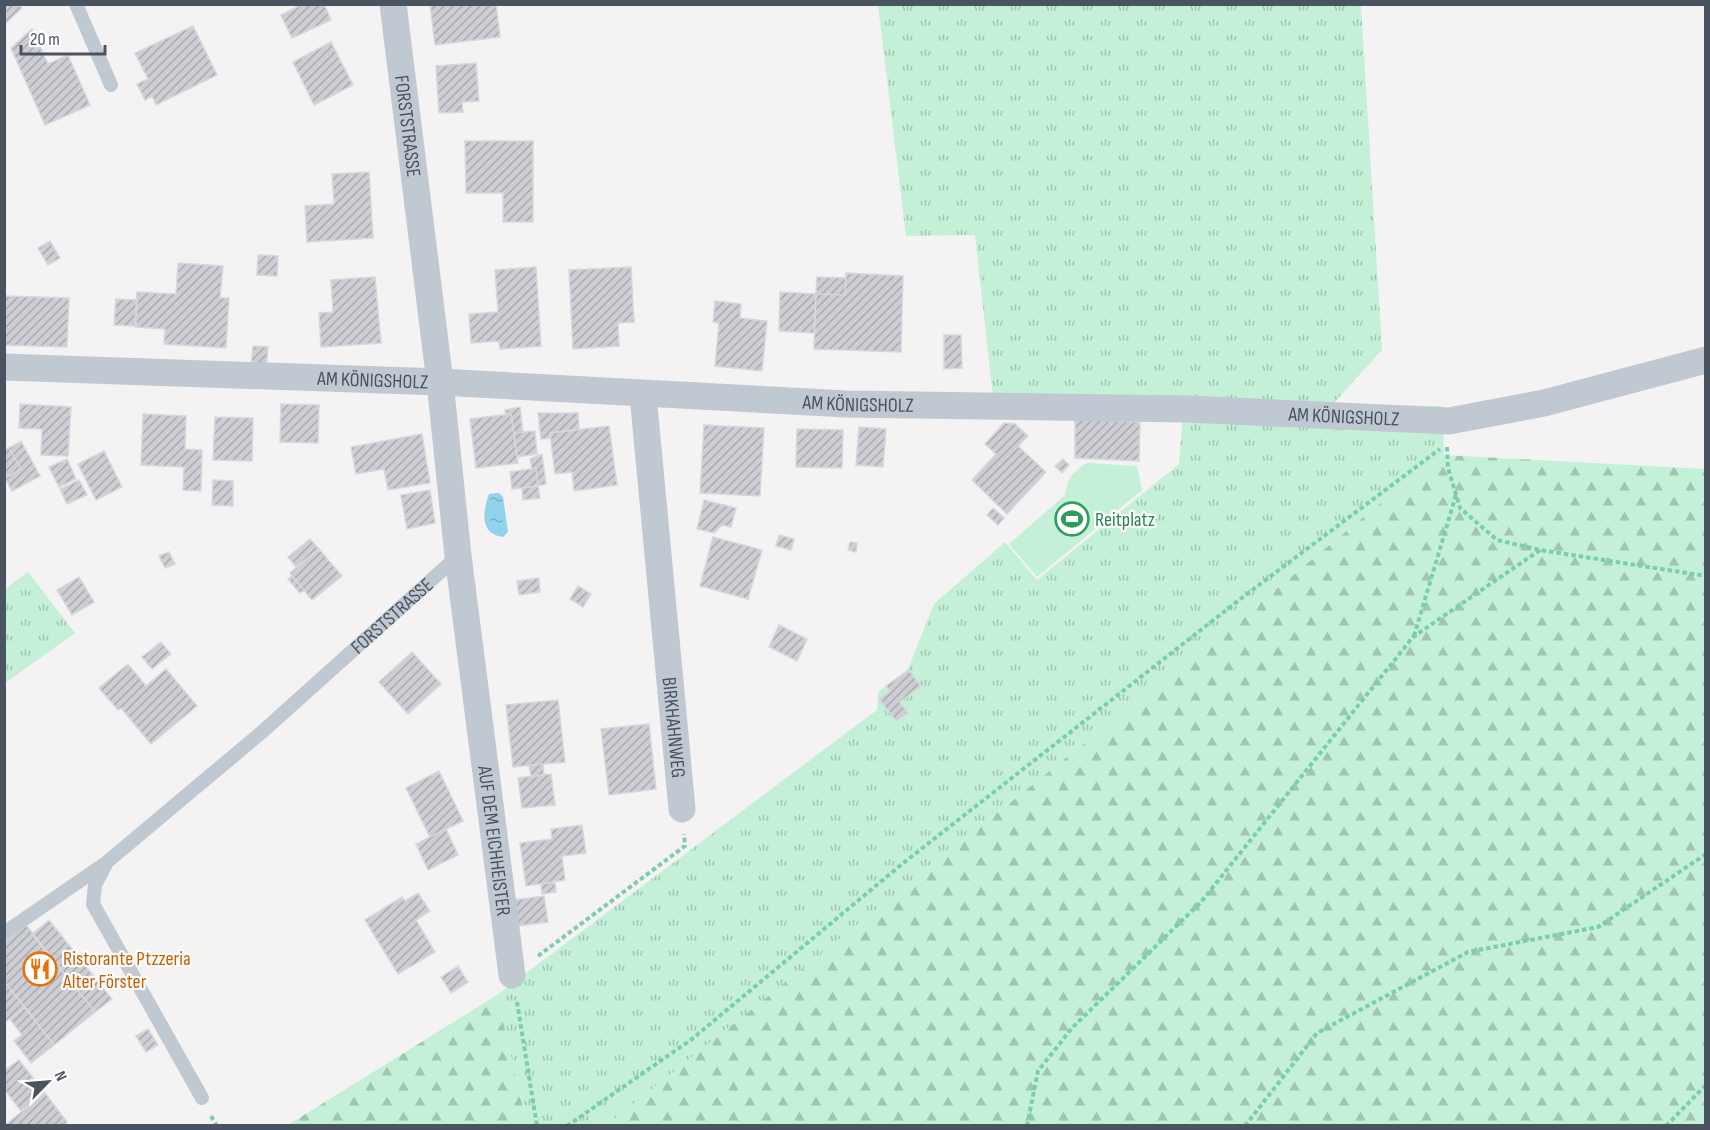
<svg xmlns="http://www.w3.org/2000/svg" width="1710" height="1130" viewBox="0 0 1710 1130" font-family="'Sofia Sans Condensed',sans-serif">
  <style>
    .grass { fill: url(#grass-tufts) }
    .forest { fill: url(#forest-firs) }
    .garden { fill: #c3f0d7 }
    .water { fill: url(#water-ripples) }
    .building { fill: url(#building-hatch); stroke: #d6d8dd; stroke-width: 1.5 }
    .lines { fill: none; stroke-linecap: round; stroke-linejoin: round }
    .path { stroke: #7bceab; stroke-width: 4; stroke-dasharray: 4.5 3; stroke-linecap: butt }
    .service { stroke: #c0c8d1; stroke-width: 14 }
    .minor { stroke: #c0c8d1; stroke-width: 27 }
    .labels { text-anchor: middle; stroke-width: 4.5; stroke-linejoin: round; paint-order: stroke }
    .street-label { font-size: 20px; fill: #4a5460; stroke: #fff }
    .leisure-label { font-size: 20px; fill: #27864d; stroke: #fff; text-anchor: start }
    .food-label { font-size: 20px; fill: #c56008; stroke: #fff; text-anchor: start }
  </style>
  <defs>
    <pattern id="grass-tufts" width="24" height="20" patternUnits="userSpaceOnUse" patternTransform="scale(1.5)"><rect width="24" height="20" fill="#c3f0d7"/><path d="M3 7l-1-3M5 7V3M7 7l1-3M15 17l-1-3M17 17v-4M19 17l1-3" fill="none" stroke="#a0c5b2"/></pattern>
    <pattern id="forest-firs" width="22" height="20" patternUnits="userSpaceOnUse" patternTransform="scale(1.5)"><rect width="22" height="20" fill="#c3f0d7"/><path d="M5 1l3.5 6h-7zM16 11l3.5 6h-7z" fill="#a0c5b2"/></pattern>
    <pattern id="water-ripples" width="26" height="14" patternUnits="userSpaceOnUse" patternTransform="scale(1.5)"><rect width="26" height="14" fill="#91d3ec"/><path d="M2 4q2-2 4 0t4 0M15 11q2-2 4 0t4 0" fill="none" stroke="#78aec3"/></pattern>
    <pattern id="building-hatch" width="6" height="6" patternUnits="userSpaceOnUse" patternTransform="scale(1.5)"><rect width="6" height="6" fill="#ccced4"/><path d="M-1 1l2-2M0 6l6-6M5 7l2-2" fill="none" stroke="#a8aaaf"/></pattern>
  </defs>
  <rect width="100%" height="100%" fill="#f4f2f2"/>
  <path class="grass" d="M878,5H1361L1382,350L1332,405L1442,406L1444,455L1372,510L1246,614L607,1125H527L497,995L877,710L878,692L908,669L934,604L1005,542L1037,580L1179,464L1184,401L993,397L975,235L906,236Z
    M28,572L75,633L5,683V589Z"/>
  <path class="forest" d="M1444,455L1705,469V1125H607L1246,614L1372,510Z
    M497,995L527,1125H288Z"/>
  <path class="garden" d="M1087,463L1137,466L1142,490L1037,577L1009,544L1065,495C1067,479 1073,471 1087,463Z"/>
  <path class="water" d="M499,493L503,497L508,532L503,537C479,534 483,511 489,494Z"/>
  <path class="building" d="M4,4H18L22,8L4,25Z
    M303,4H324L331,20L292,38L281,15Z
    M430,4H496L500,37L435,45Z
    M193,26L217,75L156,105L152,96L145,100L137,84L148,79L135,53Z
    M32,29L48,64L68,55L90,105L45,125L11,48Z
    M331,42L353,85L314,105L293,62Z
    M476,63L479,101L462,102L463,112L439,113L436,66Z
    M465,141H533V222H503V193H466Z
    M369,172L373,238L307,242L305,206L334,204L332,174Z
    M50,241L60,258L48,265L38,248Z
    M258,255L278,256L277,276L257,275Z
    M178,263L223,266L220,298H229L226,348L164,344L165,329L135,327L137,292L176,294Z
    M536,267L541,346L500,349L499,341L471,343L469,314L498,312L495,270Z
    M631,267L634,322L618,323L619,346L573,349L569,270Z
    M846,273L903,276L901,352L814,349L816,294L845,295Z
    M375,277L381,343L321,347L319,313L333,312L331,280Z
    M817,277L846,278L845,295L816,294Z
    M780,292L816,294L814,333L779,331Z
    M4,296L69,298L67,347L4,345Z
    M116,299L137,300L136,326L114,325Z
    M715,301L741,304L740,318L767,321L762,371L715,366L719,323L713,322Z
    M944,335H961L962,368L944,369Z
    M253,346L268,347L266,370L251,368Z
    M20,404L71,407L68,456L41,455L42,429L19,428Z
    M281,404L319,405L318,443L280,442Z
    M520,407L523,432L514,433L511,414L506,415L505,410Z
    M538,413H578L579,429L550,433L551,438L541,439Z
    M143,414L186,416L185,449L202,450L201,491L183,490L184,467L141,465Z
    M511,414L518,463L476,468L470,419Z
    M215,417L253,418L252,461L213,460Z
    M1075,419L1140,422L1139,461L1075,458Z
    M1004,423L1015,424L1028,436L1018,446L1046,472L1007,514L972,480L996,454L985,444Z
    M704,425L764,428L760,496L700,493Z
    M609,426L617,485L574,491L572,472L555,474L550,433Z
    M859,427L886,429L883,467L856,465Z
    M797,429L843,430L842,468L796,467Z
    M535,431L537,454L517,457L514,433Z
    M422,434L430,483L388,490L384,469L356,474L351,447Z
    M21,441L40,476L12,491L5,478L21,469L9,448Z
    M9,448L21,469L4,479V450Z
    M104,451L122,487L96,500L78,464Z
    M542,454L546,484L538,486L536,468L532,469L530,459Z
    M67,459L76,479L59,487L49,467Z
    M1063,459L1069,465L1062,473L1055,466Z
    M536,468L538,486L512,489L510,472Z
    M79,480L87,495L67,504L60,489Z
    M213,480L233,481V506L212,505Z
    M538,486L540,498L523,500L522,488Z
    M430,490L435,523L407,529L401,495Z
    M704,500L736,508L731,527L722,525L714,533L697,529Z
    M993,508L1004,518L998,525L987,515Z
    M779,535L794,539L791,550L776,546Z
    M713,537L762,550L748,599L700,586Z
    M310,539L319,549L296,567L288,557Z
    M850,542L857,543L856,552L848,550Z
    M319,549L342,576L312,600L290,573Z
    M169,552L175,564L165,568L159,556Z
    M292,576L304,590L300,593L288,579Z
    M79,577L94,602L72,615L57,590Z
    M539,578L540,592L519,595L517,581Z
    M578,586L591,594L583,607L570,599Z
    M779,625L807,639L797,661L769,647Z
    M161,642L171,654L152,669L142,657Z
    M412,652L441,684L408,714L379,682Z
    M128,664L146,686L166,669L197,706L151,744L121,708L118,710L99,688Z
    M909,670L921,686L900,702L908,713L896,721L879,699L890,691L886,686Z
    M558,700L565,762L513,767L506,705Z
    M649,724L656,789L609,795L601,729Z
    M543,764L544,775L531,777L529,765Z
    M439,771L463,821L430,837L406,788Z
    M551,774L555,805L522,808L518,778Z
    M582,825L586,853L562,856L565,880L526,886L520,843L552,839L551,829Z
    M446,829L458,855L428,870L416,844Z
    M555,882L556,892L542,894L541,884Z
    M418,893L430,911L416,920L435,952L398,974L365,920L402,897L405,901Z
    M544,896L548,922L517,926L513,900Z
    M49,920L112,999L95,1012L32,934Z
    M26,925L95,1012L54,1045L4,981V942Z
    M458,966L468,982L451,993L441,977Z
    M4,981L25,1007L4,1023Z
    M25,1007L54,1045L31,1063L14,1041L22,1035L10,1019Z
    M148,1029L158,1045L146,1052L136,1036Z
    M19,1060L45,1093L21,1111L4,1089V1071Z
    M45,1093L67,1122L63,1126H4Z"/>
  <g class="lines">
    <path class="path" d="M1447,447L1448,468L1460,508L1497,540L1540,550L1706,576
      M1414,636L1456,495
      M538,956L685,846L684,834
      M517,1002L537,1126
      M211,1116L217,1126
      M567,1126L692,1039L902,864L1239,600L1440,449
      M1027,1126L1038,1071L1072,1028L1201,902L1413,637L1540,550
      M1245,1126L1317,1033L1468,952L1598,927L1706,854
      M1666,1126L1706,1085"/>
    <g class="service">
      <path d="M76,4L111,85"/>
      <path d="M4,933L103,865"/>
      <path id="s1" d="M202,1098L93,904L95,885L107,862L262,732L458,556"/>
    </g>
    <g class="minor">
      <path id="s2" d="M393,4L440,382L458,556L512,975"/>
      <path id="s3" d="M4,367L440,382L847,404L1188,409L1449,421L1544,403L1706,360"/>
      <path id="s4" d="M643,395L682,809"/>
    </g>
  </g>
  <defs>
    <symbol id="stadium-ring" viewBox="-11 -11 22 22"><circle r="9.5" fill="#fff" stroke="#2e9e5b" stroke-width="1.5"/><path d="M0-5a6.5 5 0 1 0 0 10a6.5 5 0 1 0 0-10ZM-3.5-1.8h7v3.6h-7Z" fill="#2e9e5b"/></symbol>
    <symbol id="restaurant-ring" viewBox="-11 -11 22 22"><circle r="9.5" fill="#fff" stroke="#e8710a" stroke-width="1.5"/><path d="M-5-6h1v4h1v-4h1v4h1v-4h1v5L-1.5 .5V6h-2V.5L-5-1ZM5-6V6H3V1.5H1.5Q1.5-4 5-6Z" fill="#e8710a"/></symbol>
  </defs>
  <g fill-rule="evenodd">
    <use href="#stadium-ring" x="1053" y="500" width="38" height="38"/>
    <use href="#restaurant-ring" x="21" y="950" width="38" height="38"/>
  </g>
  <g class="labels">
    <g class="street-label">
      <text dy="7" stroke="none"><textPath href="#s2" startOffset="123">FORSTSTRASSE</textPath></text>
      <text dy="7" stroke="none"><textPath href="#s3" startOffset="369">AM KÖNIGSHOLZ</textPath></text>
      <text dy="7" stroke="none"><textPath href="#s3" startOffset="855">AM KÖNIGSHOLZ</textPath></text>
      <text dy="7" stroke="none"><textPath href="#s3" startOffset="1341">AM KÖNIGSHOLZ</textPath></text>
      <text dy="7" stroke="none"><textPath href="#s1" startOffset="644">FORSTSTRASSE</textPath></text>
      <text dy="7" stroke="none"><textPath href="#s4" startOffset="334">BIRKHAHNWEG</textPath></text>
      <text dy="7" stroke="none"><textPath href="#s2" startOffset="843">AUF DEM EICHHEISTER</textPath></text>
    </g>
    <g class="leisure-label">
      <text x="1095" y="526">Reitplatz</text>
    </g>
    <g class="food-label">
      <text x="63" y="965">Ristorante Ptzzeria<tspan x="63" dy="23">Alter Förster</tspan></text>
    </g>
  </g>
  <rect width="1710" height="1130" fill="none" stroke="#4a5460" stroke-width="12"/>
  <g transform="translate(48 1082) rotate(65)" stroke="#ffffff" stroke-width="4.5" paint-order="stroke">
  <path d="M0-4.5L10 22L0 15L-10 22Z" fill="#4a5460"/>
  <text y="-9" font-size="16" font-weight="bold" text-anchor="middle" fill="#4a5460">N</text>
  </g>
  <path d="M21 45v9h84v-9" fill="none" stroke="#4a5460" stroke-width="3"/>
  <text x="30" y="45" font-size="18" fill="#4a5460" stroke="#ffffff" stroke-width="4.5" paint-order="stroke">20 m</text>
</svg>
